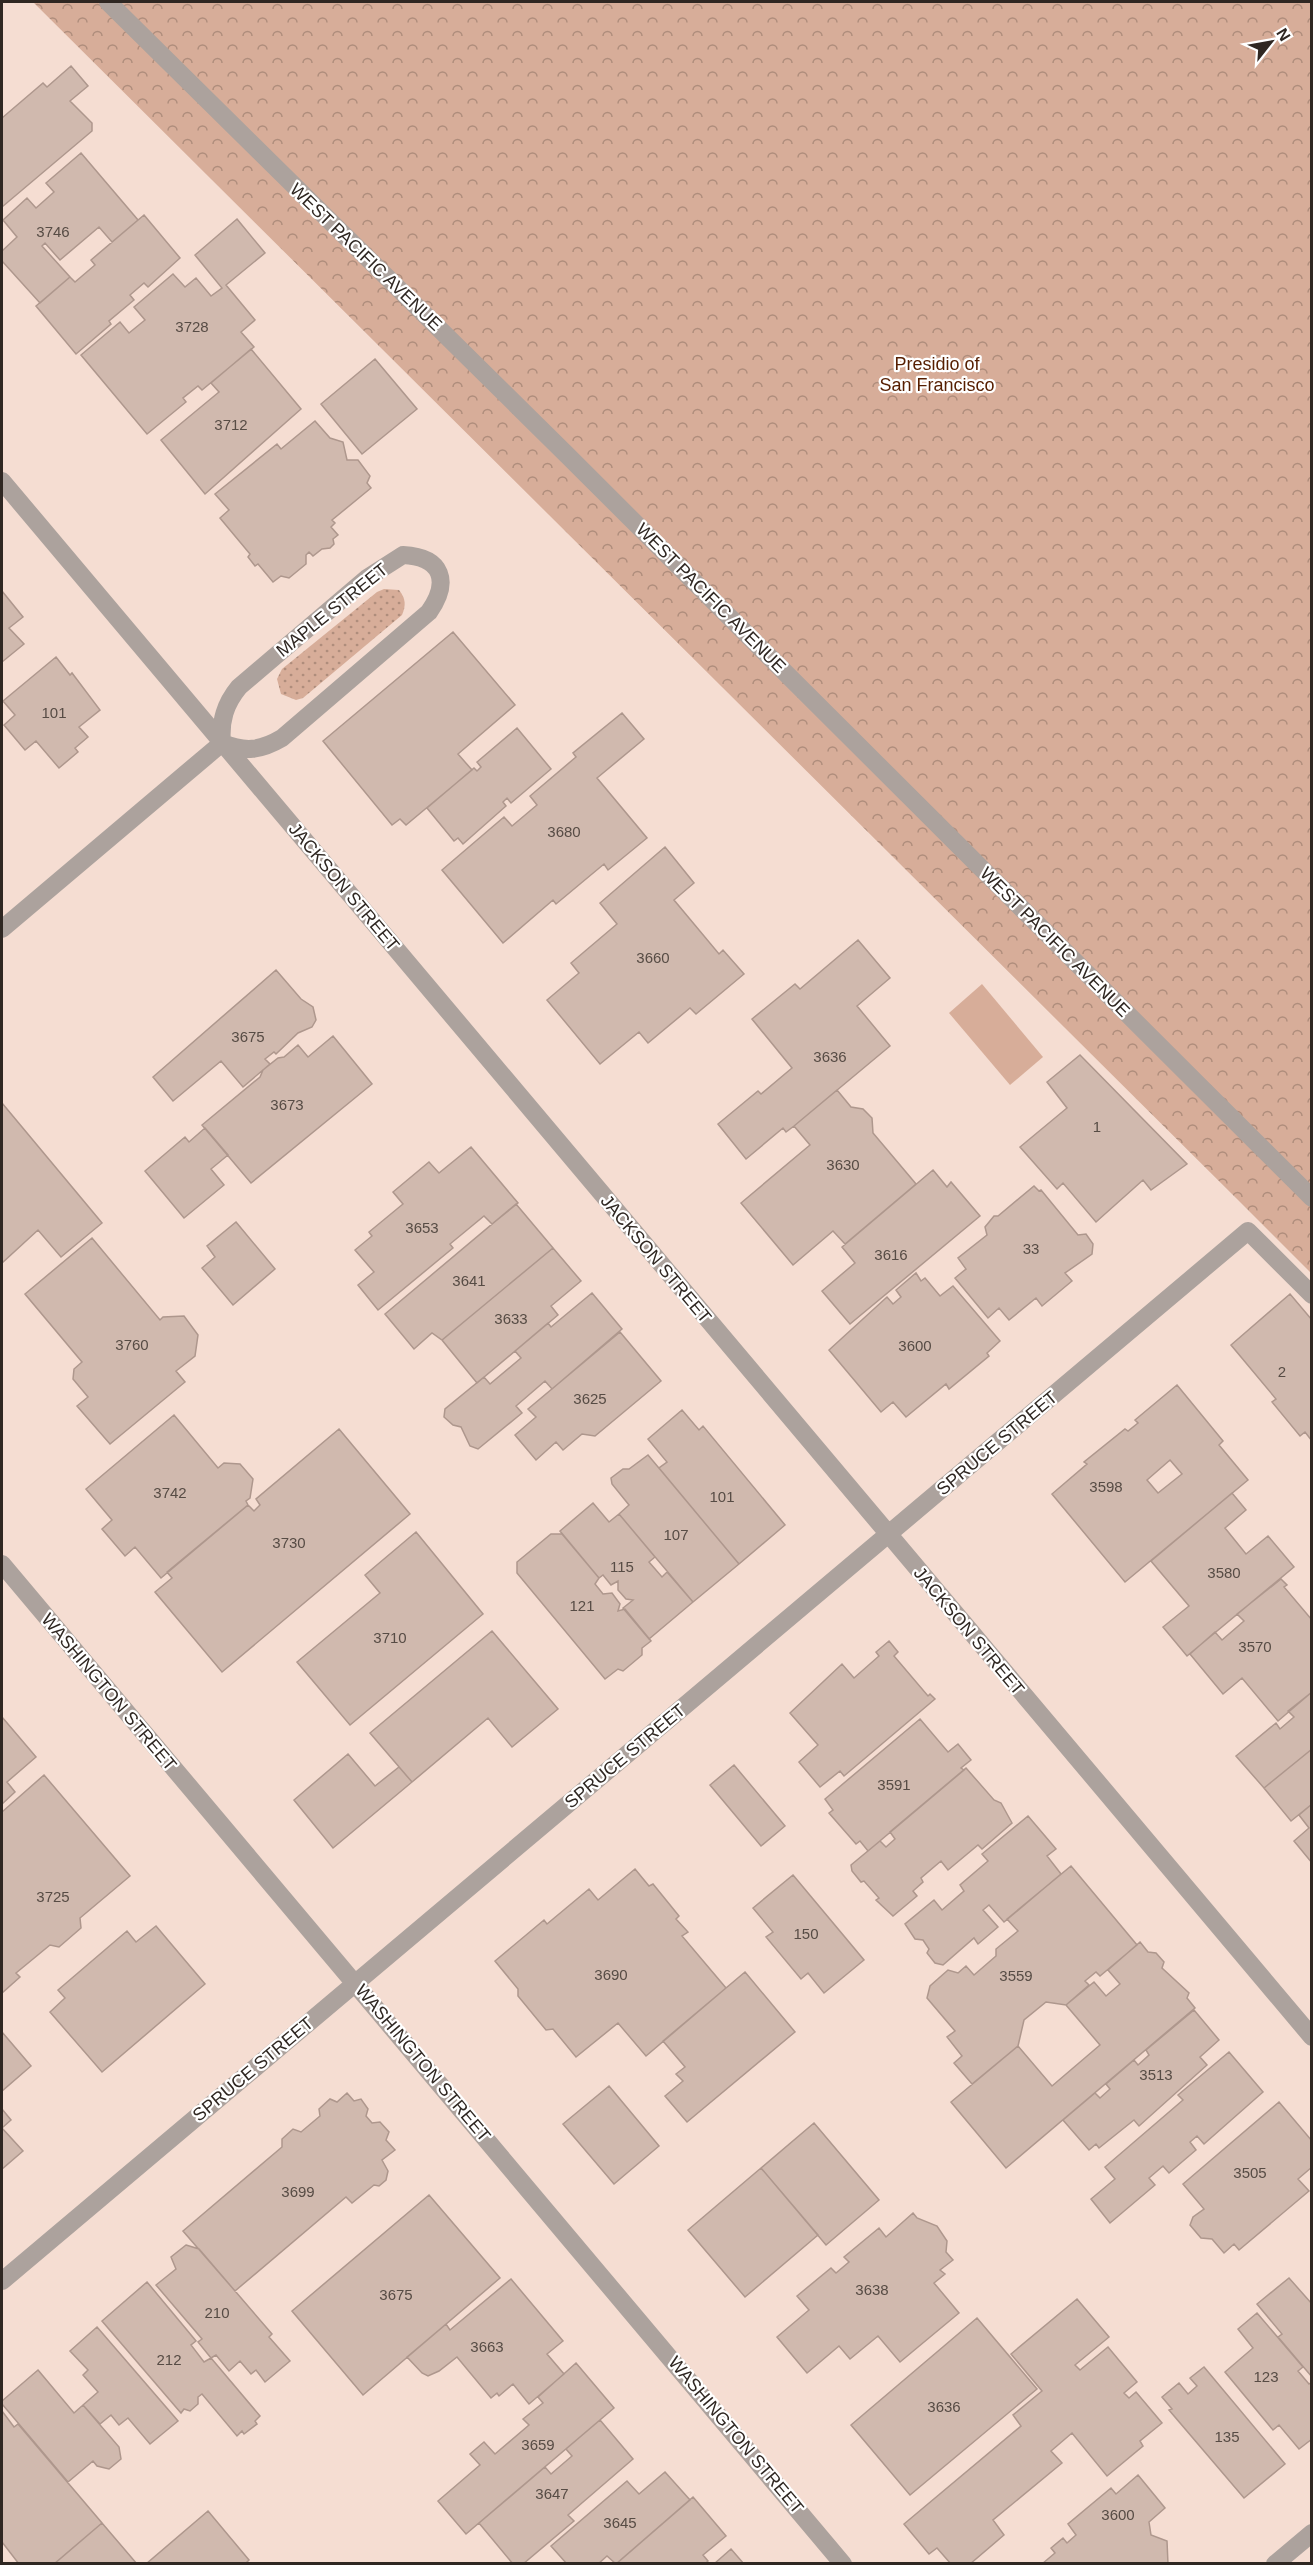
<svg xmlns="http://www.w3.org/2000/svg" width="1313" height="2565" viewBox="0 0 1313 2565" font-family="Helvetica,sans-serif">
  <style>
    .grass { fill: url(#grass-dots) }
    .park { fill: url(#park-crowns) }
    .pitch { fill: #d7ad99 }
    .building { fill: #d0b9ae; stroke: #ae978d; stroke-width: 1.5; fill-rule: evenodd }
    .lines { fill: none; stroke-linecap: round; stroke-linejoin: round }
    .minor { stroke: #aca29d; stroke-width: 18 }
    .labels { text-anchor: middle; stroke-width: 4.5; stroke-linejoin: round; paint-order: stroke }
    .number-label { font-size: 15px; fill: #574c45 }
    .street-label { font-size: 18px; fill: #2f2722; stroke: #fff }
    .park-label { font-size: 18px; fill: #561e00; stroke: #fff }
  </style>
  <defs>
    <pattern id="grass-dots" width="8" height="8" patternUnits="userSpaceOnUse" patternTransform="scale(1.5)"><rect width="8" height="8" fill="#d7ad99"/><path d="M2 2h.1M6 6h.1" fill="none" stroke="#af8d7c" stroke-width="1.8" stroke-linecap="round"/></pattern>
    <pattern id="park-crowns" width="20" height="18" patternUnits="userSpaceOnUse" patternTransform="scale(1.5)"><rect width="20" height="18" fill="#d7ad99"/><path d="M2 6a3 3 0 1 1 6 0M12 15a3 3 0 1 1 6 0" fill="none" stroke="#af8d7c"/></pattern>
  </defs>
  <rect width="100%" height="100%" fill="#f5ddd2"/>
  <path class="grass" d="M384,589L399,590C406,599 406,605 402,615L303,698L296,700L281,694L277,679L282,669L377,592Z"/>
  <path class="park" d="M33,2H1311V1273L1236,1198Z"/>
  <path class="pitch" d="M982,984L1043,1057L1010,1085L949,1013Z"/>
  <path class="building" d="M71,66L88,86L70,101L92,123V131L2,207V118L43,83L47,87Z
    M81,153L138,220L112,242L99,227L60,260L45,243L42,246L70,277L40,303L2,261V251L17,237L3,220L27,198L36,208L54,192L46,183Z
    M144,215L180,258L148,287L144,283L130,295L134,300L109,321L111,324L76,354L36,306L70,277L75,282L95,265L91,260Z
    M237,219L265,253L226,285L255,320L241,332L254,347L202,390L198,386L183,398L186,402L147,434L81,355L120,322L129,333L145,320L134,307L173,274L185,287L196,278L211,296L222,288L195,255Z
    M251,349L301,409L205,494L161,440L219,392L211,383Z
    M375,359L417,409L362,454L321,404Z
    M315,421L330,438L343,442L347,460H358L370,476L367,483L371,488L332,520L335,523L331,527L338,535L333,539L334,544L330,548L322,549L313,556L309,552L306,555V564L289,578L281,576L273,582L258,564L255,566L248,557L250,554L220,518L229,510L215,494L277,444L281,449Z
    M2,591L23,617L9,628L24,644L2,662Z
    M453,632L515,705L458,754L472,770L406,825L400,819L392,825L323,741Z
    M56,657L70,675L72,673L100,710L79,727L88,737L75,748L78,752L59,768L36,741L25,750L4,725L15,715L3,701Z
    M622,713L644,739L597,778L647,838L608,870L604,864L556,904L553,900L503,943L442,870L504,817L512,826L537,805L530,796L576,757L573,753Z
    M517,728L551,769L511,803L507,798L503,802L506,806L463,844L458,838L454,841L427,808L474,768L477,771L481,767L477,762Z
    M665,847L694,883L674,900L719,954L723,950L744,974L696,1014L690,1008L648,1043L639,1032L600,1064L547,1000L579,973L571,963L617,924L600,903Z
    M858,940L890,978L857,1006L890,1046L794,1126L786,1132L783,1128L746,1159L718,1124L758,1091L761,1094L792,1068L752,1019L795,984L800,989Z
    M276,970L301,999L313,1007L316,1020L312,1027L298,1033L276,1054L274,1052L265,1059L270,1064L243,1087L221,1061L173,1101L153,1077Z
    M333,1036L372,1084L251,1183L202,1125L260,1077L263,1070L278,1058L284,1057L298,1045L308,1057Z
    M1080,1055L1187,1164L1151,1190L1143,1180L1096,1222L1063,1183L1057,1189L1020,1147L1067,1108L1047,1082Z
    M837,1090L851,1107L863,1109L872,1118L873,1133L916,1184L845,1244L833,1231L793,1265L741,1203L810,1145L794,1126Z
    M2,1103L102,1223L61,1257L38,1230L2,1263Z
    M205,1128L228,1155L211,1169L224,1185L184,1218L145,1171L185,1137L189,1142Z
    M471,1147L518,1203L492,1224L484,1216L450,1244L453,1248L378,1310L358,1285L374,1272L355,1250L372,1236L369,1232L403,1204L393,1192L429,1162L439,1173Z
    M933,1170L947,1187L951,1182L980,1216L850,1324L822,1291L855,1263L842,1247Z
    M1034,1186L1039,1191L1041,1190L1078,1235L1086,1234L1093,1244L1092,1254L1065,1273L1072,1281L1042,1306L1036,1298L1009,1320L999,1308L988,1318L955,1278L966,1269L958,1258L987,1235L985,1227L994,1216H998Z
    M516,1204L553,1248L442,1340L432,1333L414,1349L385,1314Z
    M236,1222L275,1269L233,1305L202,1268L215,1257L207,1246Z
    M92,1238L160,1320L163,1317L184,1316L198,1335L195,1356L176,1371L185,1382L110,1444L77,1406L88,1397L73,1379L74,1369L82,1362L25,1294Z
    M553,1248L581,1281L551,1306L558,1315L477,1383L442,1340Z
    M916,1273L921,1281L925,1278L940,1296L953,1286L1000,1341L987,1353L989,1356L949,1389L946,1384L906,1417L893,1402L881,1412L829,1350L887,1297L893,1304L901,1297L896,1290Z
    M592,1293L622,1329L552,1389L545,1381L516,1406L522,1413L478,1449L470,1446L461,1427L453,1425L444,1417L445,1409L484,1377L490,1384L521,1358L515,1351L548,1323L551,1327Z
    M1290,1294L1312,1320V1441L1305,1432L1300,1436L1272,1402L1276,1399L1231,1345Z
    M620,1332L661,1381L595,1436L582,1434L563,1450L556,1442L536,1460L515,1435L536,1417L528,1409Z
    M1177,1385L1223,1441L1219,1445L1248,1480L1125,1582L1052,1494L1087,1464L1084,1462L1125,1429L1128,1431L1138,1423L1135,1420ZM1170,1460L1182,1474L1158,1493L1147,1480Z
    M682,1410L699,1430L703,1426L785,1525L739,1564L659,1468L667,1462L648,1439Z
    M174,1415L218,1468L224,1463L240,1464L253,1479L250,1498L246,1501L248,1505L161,1578L135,1547L125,1556L102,1529L112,1520L86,1489Z
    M339,1429L410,1514L222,1672L155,1592L172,1578L167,1572L248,1505L254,1511L260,1505L256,1499Z
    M648,1455L739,1564L693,1602L619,1514L629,1505L612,1484L611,1478L623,1469H629Z
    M1232,1493L1246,1510L1225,1528L1246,1554L1268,1536L1294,1567L1187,1656L1163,1627L1189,1606L1151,1561Z
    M593,1503L609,1522L619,1514L655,1557L649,1562L662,1577L667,1572L693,1602L649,1639L623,1608L633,1600L626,1599L618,1590V1581L611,1585L603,1575L599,1578L560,1531Z
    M416,1532L483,1614L350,1725L297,1662L380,1593L365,1575Z
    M551,1534H562L599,1578L595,1584L603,1594L612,1593L620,1604L618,1611L625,1609L651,1641L642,1648V1655L623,1671L618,1669L605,1679L517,1573V1562Z
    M1281,1579L1287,1585L1284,1587L1312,1620V1692L1278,1721L1242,1678L1223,1694L1190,1654L1215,1632L1222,1640L1244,1621L1237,1614Z
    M492,1631L558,1709L512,1747L488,1718L412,1782L370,1733Z
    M889,1641L898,1652L894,1656L928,1696L930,1694L935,1699L844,1776L840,1771L820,1787L799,1762L818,1745L790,1713L842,1664L854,1678L879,1656L876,1652Z
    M1312,1692V1749L1264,1788L1236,1756L1276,1723L1280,1729L1294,1717L1288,1711Z
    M2,1717L36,1757L7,1782L15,1792L2,1804Z
    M920,1719L948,1752L958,1744L971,1760L961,1768L964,1770L868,1851L860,1841L856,1844L829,1813L833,1810L825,1799Z
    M1312,1749V1804L1291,1821L1264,1788Z
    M348,1754L375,1786L399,1767L412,1782L333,1848L294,1800Z
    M734,1765L785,1826L761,1846L710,1785Z
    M966,1768L994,1800L1001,1803L1012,1823L982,1849L978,1845L948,1870L941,1861L921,1878L923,1882L913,1891L917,1896L893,1916L876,1900L879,1898L864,1881L861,1882L852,1871L851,1865L880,1841L886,1847L895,1839L890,1832Z
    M44,1775L130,1876L80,1918L81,1928L59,1947L50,1945L16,1973L20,1977L2,1993V1812Z
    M1312,1804V1863L1294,1841L1309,1828L1299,1815Z
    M1028,1816L1056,1849L1047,1856L1061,1874L1004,1922L989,1905L983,1910L998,1927L978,1944L974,1938L943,1965L935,1963L927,1953L929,1949L923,1940L915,1939L905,1924L934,1900L942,1910L964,1891L960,1885L988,1861L982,1854Z
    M1071,1866L1137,1945L1100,1976L1096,1972L1085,1981L1089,1985L1066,2005L1046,2002L1024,2020L1018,2046L972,2084L954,2063L962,2056L947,2037L955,2031L927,1998L930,1986L948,1970L958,1973L966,1966L974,1975L996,1956V1949L1018,1931L1007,1919Z
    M635,1869L649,1886L653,1884L679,1916L676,1919L688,1932L682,1936L726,1988L646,2056L618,2023L576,2057L553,2029L546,2030L518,1996V1989L495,1961L544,1920L547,1924L589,1889L598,1900Z
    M793,1875L864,1960L824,1993L808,1973L801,1979L766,1937L773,1932L753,1908Z
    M156,1926L205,1984L102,2072L50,2012L65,1998L58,1990L127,1931L136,1942Z
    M1140,1942L1148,1952L1156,1953L1164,1962L1162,1968L1189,1993L1187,1998L1195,2008L1006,2168L951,2102L1018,2046L1052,2086L1100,2045L1066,2005L1094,1982L1106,1996L1120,1984L1108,1970Z
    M745,1972L795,2032L687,2122L665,2096L683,2081L676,2074L685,2067L663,2041Z
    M1194,2010L1219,2040L1200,2057L1207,2065L1139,2126L1134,2120L1099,2148L1096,2144L1089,2150L1063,2120L1095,2093L1100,2098L1110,2089L1106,2084L1134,2060L1138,2065L1149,2055L1146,2050Z
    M2,2032L31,2066L2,2091Z
    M1229,2052L1263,2092L1204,2144L1197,2136L1190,2142L1196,2150L1169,2173L1163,2166L1149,2178L1155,2185L1110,2223L1091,2199L1115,2179L1105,2167L1183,2100L1178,2095Z
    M609,2086L659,2146L614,2184L563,2124Z
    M347,2093L354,2101L361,2099L368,2109L366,2116L372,2123L380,2122L389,2132L386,2140L395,2150L382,2160L388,2171L386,2180L379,2186L374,2185L352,2203L346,2197L235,2291L183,2231L282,2147V2139L293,2129L301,2132L320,2116L319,2109L330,2099L337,2102Z
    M1279,2102L1312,2141V2167L1298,2179L1309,2191L1239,2250L1234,2244L1224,2253L1212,2239L1201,2238L1190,2225L1193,2217L1204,2209L1183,2184Z
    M2,2109L11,2120L2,2128L23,2151L2,2169Z
    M814,2123L879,2200L826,2245L761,2168Z
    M761,2168L818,2235L745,2297L688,2230Z
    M429,2195L500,2278L363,2395L292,2311Z
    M913,2213L917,2218L937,2226L947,2241L946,2252L953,2260L940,2270L945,2274L934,2283L959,2313L900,2362L878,2336L850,2359L839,2346L807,2373L777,2337L809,2310L797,2296L831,2268L836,2273L849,2262L844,2257L879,2228L886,2237Z
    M186,2245L199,2249L272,2334L269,2337L290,2361L265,2382L256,2370L251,2374L240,2361L229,2371L216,2355L211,2358L198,2342L202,2339L156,2285L176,2269L171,2257Z
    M1289,2278L1312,2304V2377L1278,2337L1282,2334L1257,2304Z
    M511,2279L563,2341L547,2354L564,2374L529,2404L513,2384L499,2396L497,2393L491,2398L457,2357L439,2371L428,2376L422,2373L407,2357L446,2324L450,2330Z
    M147,2282L196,2341L191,2345L204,2362L211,2358L260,2416L255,2421L257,2424L244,2434L242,2431L237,2436L202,2394L198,2397V2404L190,2411L184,2409L181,2413L102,2321Z
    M1077,2299L1109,2337L1075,2365L1080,2370L1108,2347L1137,2382L1124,2393L1129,2398L1136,2392L1162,2423L1140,2441L1143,2446L1107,2476L1072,2433L1051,2451L1062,2463L993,2520L1004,2535L970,2564H951L937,2548L929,2554L904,2524L1021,2426L1013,2415L1042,2391L1011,2354Z
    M1257,2313L1303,2367L1298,2371L1309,2384L1312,2382V2439L1299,2449L1279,2425L1273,2430L1225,2372L1253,2348L1238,2329Z
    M977,2318L1037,2389L910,2495L851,2425Z
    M97,2327L178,2421L150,2444L128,2418L119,2425L111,2415L100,2424L83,2405L98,2392L83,2375L88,2370L70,2351Z
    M576,2363L614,2408L466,2534L438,2501L480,2465L470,2454L484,2442L495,2454L529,2425L523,2419L543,2403L538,2397Z
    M1204,2367L1285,2464L1244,2498L1169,2410L1172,2409L1162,2397L1179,2383L1188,2394L1197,2386L1190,2378Z
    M38,2370L74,2413L83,2405L119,2447L121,2459L109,2469L97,2466L93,2461L68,2482L2,2404V2401Z
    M2,2411L14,2427L18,2424L102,2523L54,2564H19L2,2542Z
    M600,2420L633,2459L568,2515L574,2521L523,2564H513L479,2523L545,2467L551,2474L572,2456L566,2449Z
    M665,2472L690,2500L616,2564L607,2556L598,2564H567L551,2546L627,2481L639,2494Z
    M1138,2475L1165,2508L1149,2522L1151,2535L1167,2541L1168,2564H1042L1055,2553L1051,2548L1063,2538L1067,2543L1076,2535L1068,2524L1111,2488L1116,2494Z
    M693,2497L726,2536L703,2555L708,2561L705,2564H616Z
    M208,2511L249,2560L245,2564H146Z
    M102,2523L137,2564H54Z
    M731,2549L744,2564H714Z"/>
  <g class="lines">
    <path class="minor" d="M108,2L564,452L1312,1198
      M2,481L1312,2037
      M403,555C443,557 450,582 429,612L282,738C260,751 245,752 222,743C220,721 225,704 239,687L367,578Z
      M2,929L222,743
      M2,1564L843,2564
      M2,2281L1248,1231L1312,1295
      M1275,2564L1312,2533"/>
  </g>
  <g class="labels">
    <g class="number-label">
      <text x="53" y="237">3746</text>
      <text x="192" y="332">3728</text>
      <text x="231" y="430">3712</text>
      <text x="54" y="718">101</text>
      <text x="564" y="837">3680</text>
      <text x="653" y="963">3660</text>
      <text x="248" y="1042">3675</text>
      <text x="830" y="1062">3636</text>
      <text x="287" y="1110">3673</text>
      <text x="1097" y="1132">1</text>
      <text x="843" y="1170">3630</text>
      <text x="422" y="1233">3653</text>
      <text x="1031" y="1254">33</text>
      <text x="891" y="1260">3616</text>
      <text x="469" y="1286">3641</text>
      <text x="511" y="1324">3633</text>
      <text x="132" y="1350">3760</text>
      <text x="915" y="1351">3600</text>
      <text x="1282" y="1377">2</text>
      <text x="590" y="1404">3625</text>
      <text x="1106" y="1492">3598</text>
      <text x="170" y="1498">3742</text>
      <text x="722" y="1502">101</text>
      <text x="676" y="1540">107</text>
      <text x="289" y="1548">3730</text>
      <text x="622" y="1572">115</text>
      <text x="1224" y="1578">3580</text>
      <text x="582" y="1611">121</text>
      <text x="390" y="1643">3710</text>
      <text x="1255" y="1652">3570</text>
      <text x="894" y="1790">3591</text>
      <text x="53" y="1902">3725</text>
      <text x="806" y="1939">150</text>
      <text x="611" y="1980">3690</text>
      <text x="1016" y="1981">3559</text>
      <text x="1156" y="2080">3513</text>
      <text x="1250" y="2178">3505</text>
      <text x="298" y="2197">3699</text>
      <text x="872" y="2295">3638</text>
      <text x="396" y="2300">3675</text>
      <text x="217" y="2318">210</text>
      <text x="487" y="2352">3663</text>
      <text x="169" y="2365">212</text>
      <text x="1266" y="2382">123</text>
      <text x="944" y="2412">3636</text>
      <text x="1227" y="2442">135</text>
      <text x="538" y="2450">3659</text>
      <text x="552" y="2499">3647</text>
      <text x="1118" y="2520">3600</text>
      <text x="620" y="2528">3645</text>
    </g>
    <g class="street-label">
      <text transform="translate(366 257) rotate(44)" y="6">WEST PACIFIC AVENUE</text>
      <text transform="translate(711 598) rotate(45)" y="6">WEST PACIFIC AVENUE</text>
      <text transform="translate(332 610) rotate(-39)" y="6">MAPLE STREET</text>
      <text transform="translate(344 887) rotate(50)" y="6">JACKSON STREET</text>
      <text transform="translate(1055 942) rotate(45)" y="6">WEST PACIFIC AVENUE</text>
      <text transform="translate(656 1259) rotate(50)" y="6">JACKSON STREET</text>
      <text transform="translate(997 1443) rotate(-40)" y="6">SPRUCE STREET</text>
      <text transform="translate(969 1631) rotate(50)" y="6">JACKSON STREET</text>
      <text transform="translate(109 1692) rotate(50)" y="6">WASHINGTON STREET</text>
      <text transform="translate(625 1756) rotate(-40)" y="6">SPRUCE STREET</text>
      <text transform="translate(423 2063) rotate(50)" y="6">WASHINGTON STREET</text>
      <text transform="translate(253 2069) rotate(-40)" y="6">SPRUCE STREET</text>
      <text transform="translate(736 2435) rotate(50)" y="6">WASHINGTON STREET</text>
    </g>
    <g class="park-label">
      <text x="937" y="370">Presidio of<tspan x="937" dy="21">San Francisco</tspan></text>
    </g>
  </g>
  <rect width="1313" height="2565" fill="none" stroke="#2f2722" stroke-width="6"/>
  <g transform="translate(1271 42) rotate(59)" stroke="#ffffff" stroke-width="4.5" paint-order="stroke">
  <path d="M0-4.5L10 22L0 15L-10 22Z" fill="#2f2722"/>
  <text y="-9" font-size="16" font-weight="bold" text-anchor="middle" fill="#2f2722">N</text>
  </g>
</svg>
